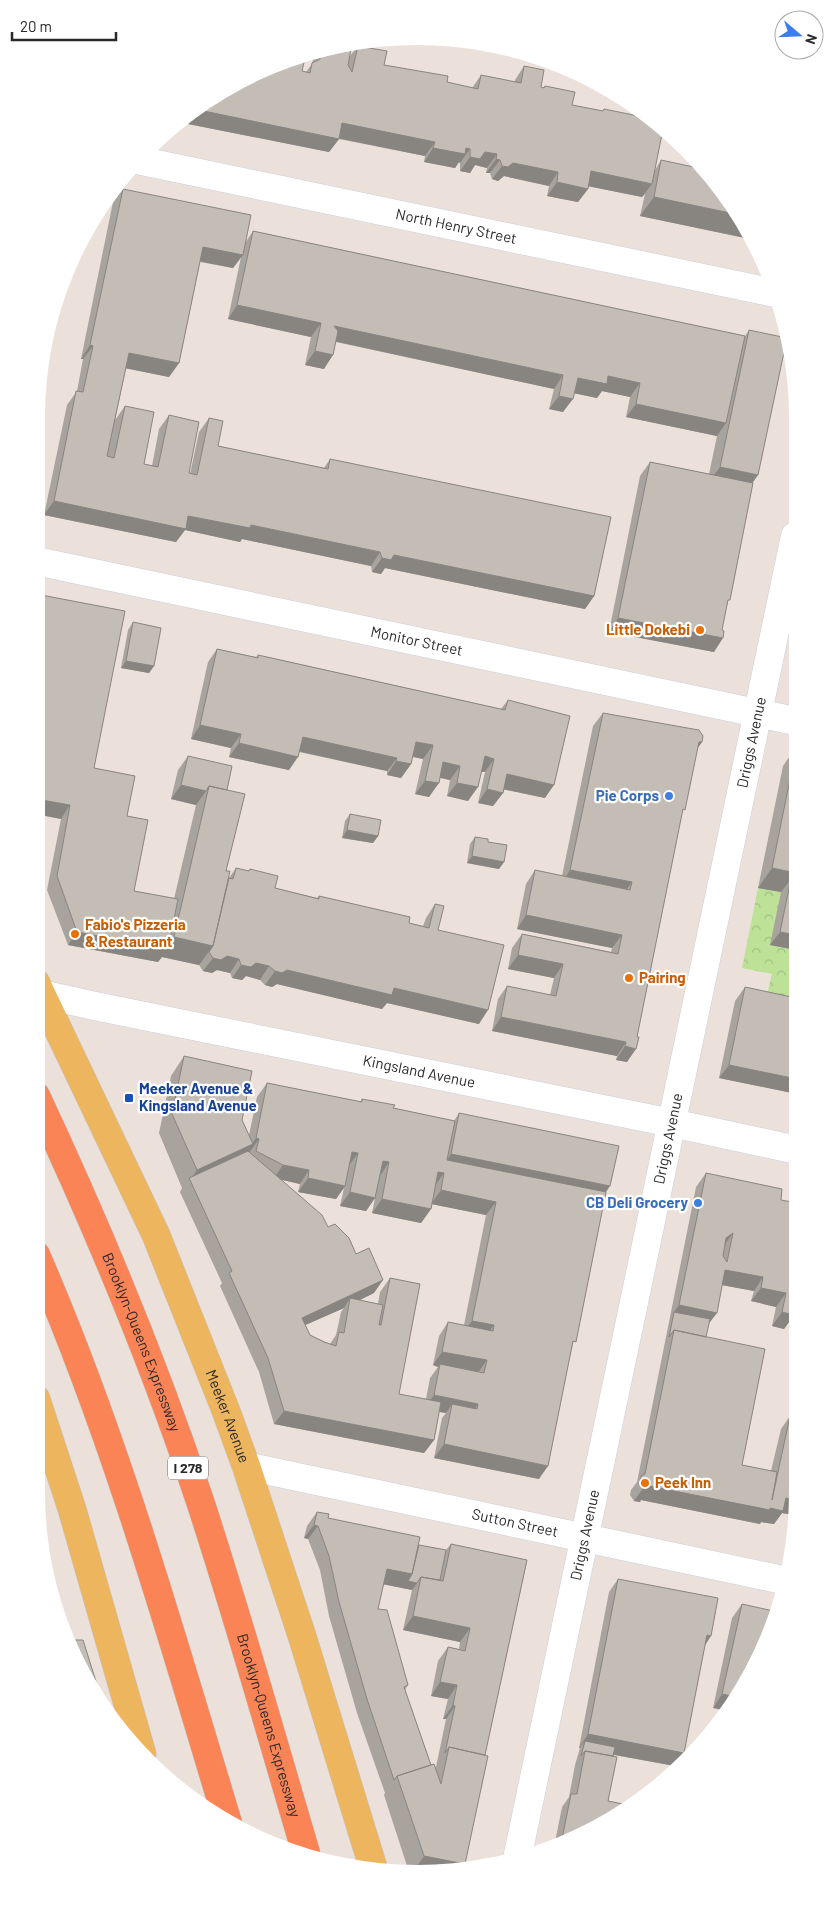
<svg xmlns="http://www.w3.org/2000/svg" width="834" height="1910" viewBox="0 0 834 1910" font-family="Barlow,sans-serif">
  <style>
    .park { fill: url(#park-crowns) }
    .lines { fill: none; stroke-linecap: round; stroke-linejoin: round }
    .minor-casing { stroke: #c9cfda; stroke-width: 29 }
    .major-casing { stroke: #c3c3c3; stroke-width: 29 }
    .highway-casing { stroke: #c3c3c3; stroke-width: 29 }
    .minor { stroke: #fff; stroke-width: 28 }
    .major { stroke: #edb55d; stroke-width: 28 }
    .highway { stroke: #fb8456; stroke-width: 28 }
    .wall { fill: #a8a39d; fill-rule: evenodd }
    .shaded-wall { fill: #88847f }
    .building { fill: #c3bdb6; stroke: #88847f; fill-rule: evenodd }
    .food-dot { fill: #e8710a; stroke: #fff; stroke-width: 2 }
    .shop-dot { fill: #3f7fe0; stroke: #fff; stroke-width: 2 }
    .transit-dot { fill: #1a4fb4; stroke: #fff; stroke-width: 2 }
    .labels { text-anchor: middle; stroke-width: 4.5; stroke-linejoin: round; paint-order: stroke }
    .shield { fill: #fff; stroke: #696969; stroke-width: 1 }
    .shield-label { font-size: 14px; font-weight: bold; fill: #292929 }
    .street-label { font-size: 15px; fill: #292929; stroke: #fff }
    .food-label { font-size: 15px; font-weight: bold; fill: #c56008; stroke: #fff; text-anchor: start }
    .shop-label { font-size: 15px; font-weight: bold; fill: #366cbe; stroke: #fff; text-anchor: end }
    .transit-label { font-size: 15px; font-weight: bold; fill: #164399; stroke: #fff; text-anchor: start }
  </style>
  <defs>
    <pattern id="park-crowns" width="20" height="18" patternUnits="userSpaceOnUse" patternTransform="scale(1.25)"><rect width="20" height="18" fill="#bce197"/><path d="M2 6a3 3 0 1 1 6 0M12 15a3 3 0 1 1 6 0" fill="none" stroke="#a2c182"/></pattern>
  </defs>
  <rect width="100%" height="100%" fill="#ebe1da"/>
  <path class="park" d="M758,888L781,892L771,945L796,950V1014L764,1007L772,974L742,968Z"/>
  <g class="lines">
    <defs>
      <g id="minor">
        <path id="s1" d="M137,160L775,293"/>
        <path id="s2" d="M36,561L795,721"/>
        <path id="s3" d="M36,993L95,1006L672,1123L797,1150"/>
        <path id="s4" d="M246,1466L783,1580"/>
        <path id="s5" d="M517,1859L795,536"/>
      </g>
      <g id="major">
        <path id="s6" d="M36,983L156,1235L226,1411L246,1466L302,1636L373,1867"/>
        <path d="M36,1399L72,1509L142,1754"/>
      </g>
      <g id="highway">
        <path id="s7" d="M36,1096C98,1228 154,1363 200,1501C238,1617 271,1735 306,1853"/>
        <path d="M36,1255C116,1439 170,1631 228,1823"/>
      </g>
    </defs>
    <use href="#minor" class="minor-casing"/>
    <use href="#major" class="major-casing"/>
    <use href="#highway" class="highway-casing"/>
    <use href="#minor" class="minor"/>
    <use href="#major" class="major"/>
    <use href="#highway" class="highway"/>
  </g>
  <path class="wall" d="M352,44L349,57L358,46L384,65L447,82L472,88L481,75L515,82V80L524,66L541,87L543,88L545,86L572,105L603,111L604,109L655,170L661,160L719,185L750,239L640,216L645,194L642,197L588,186V189L578,202L547,196L549,186L504,176L498,181L492,179L490,173H486L487,168L475,165L470,173L460,171V163L459,162L455,168L424,162L425,156L339,139L329,152L178,122L185,115L302,71L306,72L312,64L315,51L319,49Z
    M123,189L245,243L253,231L745,336L749,330L753,483L727,605L714,652L609,632L640,476L650,462L709,474L717,436L626,417L630,397L602,391L597,398L574,393L563,412L549,409L554,389L336,342L324,369L305,365L311,337L228,319L241,257L233,268L200,262L179,363L169,377L126,368L115,420L125,406L144,464L152,466L159,429L169,415L189,473L190,474L199,432L209,418L218,446L324,468L330,459L594,596L585,609L385,568L381,574L372,572L371,566L242,539L240,542L185,530L176,542L44,515L67,405L77,391L83,359H81L113,202Z
    M36,594L94,768L127,816L134,891L174,899L196,805L171,799L178,770L188,756L227,790L226,871L229,878L236,868L248,871L250,869L275,888L317,898L319,896L409,923L423,926L426,918L435,904L438,930L479,1024L387,1003L382,1009L277,984L272,987L265,985L260,980L246,976L242,980L232,978L230,973L217,970L212,973L203,971L199,965L162,957L158,962L68,945L47,890L61,819L36,814Z
    M133,622L154,666L149,673L121,668L128,630Z
    M217,649L256,657L258,655L501,709L508,700L545,798L503,789V793L493,806L478,803L485,772H481L468,801L447,796L450,780L440,778L429,797L415,794L423,759L412,757L411,764L401,778L387,775V771L299,752L289,770L229,757L231,748L191,739L208,662Z
    M603,713L702,742L697,749L681,816L627,1062L616,1060L617,1056L492,1031L498,999L507,986L550,995L554,978L508,969L512,948L522,934L611,952L612,948L517,929L526,884L535,870L562,876L593,726Z
    M796,747V950L770,945L781,892L758,888L783,766Z
    M350,814L378,836L373,843L342,838L345,821Z
    M475,837L488,842L504,862L499,869L467,863L470,844Z
    M745,987L796,998L797,1094L719,1078L735,1001Z
    M184,1056L242,1120L249,1135L257,1097L267,1083L360,1102L362,1099L393,1108L454,1121L459,1113L606,1192L572,1348L539,1479L434,1458L442,1418L446,1413L439,1412L434,1440L424,1453L274,1424L259,1372L220,1286L222,1283L180,1192L182,1188L159,1133L171,1076ZM282,1180L300,1184L298,1192L336,1199L344,1188L340,1206L366,1211L375,1198L372,1213L421,1223L431,1209L432,1204L486,1215L464,1325L448,1322L439,1336L433,1365L438,1367L430,1378L426,1399L399,1394L390,1278L380,1292L378,1304L360,1300L374,1293L328,1227ZM344,1308L341,1312L336,1335L330,1344L310,1335L305,1325Z
    M706,1173L781,1200L794,1315L784,1329L772,1326L776,1307L751,1301L754,1291L722,1285L709,1324L706,1337L742,1465L771,1471L781,1429L790,1416L798,1493L794,1515L782,1513L774,1524L761,1522L760,1524L641,1500L640,1502L634,1501L630,1495L631,1490L637,1482L696,1187Z
    M317,1512L328,1518L419,1545L446,1550L451,1544L527,1560L460,1870L408,1869L384,1795L385,1793L357,1713L329,1616L320,1570L308,1539L304,1538L307,1526ZM383,1584L412,1590L403,1630L460,1642L459,1649L448,1647L438,1661L431,1696L448,1699L443,1719H446L436,1767L431,1765L405,1690L408,1685L378,1609Z
    M618,1579L705,1645L684,1753L675,1766L614,1755L608,1801L607,1823L554,1847L562,1807L569,1797L575,1765L580,1748H579L609,1592Z
    M742,1604L777,1616L713,1708L732,1618Z"/>
  <path class="shaded-wall" d="M194,109L339,139L329,152L178,122L185,115Z
    M342,123L435,142L425,156L332,137Z
    M433,148H466L470,149L460,163L459,162L455,168L424,162Z
    M485,152L497,154L487,168L475,165L470,173L460,171L470,157Z
    M496,159L500,160L490,173H486Z
    M513,163L558,172L549,186L504,176L498,181L492,179L502,166Z
    M591,171L652,184L642,197L582,185Z
    M557,182L588,189L578,202L547,196Z
    M654,197L735,214L750,239L640,216Z
    M203,247L243,255L233,268L193,260Z
    M237,305L321,323L311,337L228,319Z
    M334,326L563,375L554,389L324,339Z
    M90,345L93,346L83,359H81Z
    M315,351L333,355L324,369L305,365Z
    M129,353L179,363L169,377L119,367Z
    M608,376L640,383L630,397L602,391L597,398L568,392L578,378Z
    M559,396L573,399L563,412L549,409Z
    M636,404L726,423L717,436L626,417Z
    M720,467L758,475L744,495L706,486Z
    M54,501L188,516L251,525L380,552L371,566L242,539L240,542L185,530L176,542L44,515Z
    M394,555L594,596L585,609L385,568L381,574L372,572L382,558Z
    M618,618L723,638L714,652L609,632Z
    M126,661L154,666L149,673L121,668Z
    M200,725L241,734L231,748L191,739Z
    M303,737L397,758L387,771L293,750Z
    M416,742L433,745L423,759L406,755Z
    M699,742H702L692,756Z
    M239,743L298,757L289,770L229,757Z
    M485,756L494,759L485,772L475,770Z
    M396,761L411,764L401,778L387,775Z
    M443,762L460,766L450,780L433,776Z
    M507,774L554,785L545,798L497,788Z
    M425,781L439,783L429,797L415,794Z
    M457,783L478,787L468,801L447,796Z
    M181,785L206,791L196,805L171,799Z
    M487,789L503,793L493,806L478,803Z
    M36,799L70,805L61,819L36,814Z
    M347,830L378,836L373,843L342,838Z
    M472,856L504,862L499,869L467,863Z
    M772,868L796,873V895L791,879L781,892L758,888Z
    M570,870L632,882L622,896L561,884Z
    M526,915L622,935L612,948L517,929Z
    M77,932L166,948L174,937L213,946L199,965L162,957L158,962L68,945Z
    M780,932L796,935V950L770,945Z
    M518,955L563,964L554,978L508,969Z
    M227,956L239,959L230,973L217,970L212,973L203,971L213,958Z
    M256,963L269,966L260,980L246,976L242,980L232,978L241,965Z
    M287,970L394,988L488,1010L479,1024L387,1003L382,1009L277,984L272,987L265,985L275,971Z
    M501,1017L626,1042L617,1056L492,1031Z
    M625,1046L636,1049L627,1062L616,1060Z
    M729,1065L797,1079V1094L719,1078Z
    M256,1138L259,1139L249,1153L190,1180L197,1170L251,1145Z
    M352,1152L358,1153L348,1167Z
    M451,1154L610,1186L597,1206L444,1173L434,1187L429,1186Z
    M383,1161L389,1162L380,1176Z
    M283,1165L309,1170L300,1184L274,1178Z
    M308,1178L345,1186L336,1199L298,1192Z
    M441,1190L496,1202L486,1215L431,1204Z
    M350,1192L375,1198L366,1211L340,1206Z
    M382,1199L431,1209L421,1223L372,1213Z
    M733,1233L723,1247L726,1238Z
    M725,1270L763,1277L754,1291L716,1284Z
    M383,1280L374,1293L349,1305L350,1298L344,1308L292,1331L302,1318Z
    M761,1288L786,1293L776,1307L751,1301Z
    M679,1305L717,1313L707,1326L674,1312Z
    M782,1312L794,1315L784,1329L772,1326Z
    M472,1321L494,1325L484,1339L462,1334Z
    M442,1352L487,1360L477,1374L440,1364L438,1367L433,1365Z
    M434,1395L478,1404L468,1418L452,1404L446,1413L424,1409Z
    M284,1411L434,1440L424,1453L274,1424Z
    M444,1444L548,1466L539,1479L434,1458Z
    M649,1486L770,1508L786,1498L797,1500L794,1515L782,1513L774,1524L761,1522L760,1524L641,1500L640,1502L634,1501L644,1487Z
    M314,1525L318,1526L308,1539L304,1538Z
    M387,1569L412,1574L417,1583L412,1590L377,1583Z
    M413,1616L470,1628L460,1642L403,1630Z
    M707,1635L711,1636L702,1650Z
    M440,1682L457,1685L448,1699L431,1696Z
    M722,1694L737,1697L727,1711L713,1708Z
    M453,1705L455,1706L446,1719H443Z
    M588,1734L684,1753L675,1766L583,1749L585,1741L580,1748H579Z
    M424,1856L465,1864L460,1870L415,1869Z"/>
  <path class="building" d="M352,44L348,65L352,72L358,46L387,51L384,65L448,76L447,82L478,89L481,75L521,83L524,66L544,70L541,87L544,88L545,86L575,92L572,105L603,111L604,109L653,119L663,129L652,184L591,171L588,189L557,182L558,172L513,163L508,167L502,166L500,160L496,159L497,154L485,152L480,159L470,157V149L466,148L465,154L433,148L435,142L342,123L339,139L194,109L249,75L306,54L302,71L310,73L312,63L320,59L322,49Z
    M661,160L703,169L719,185L735,214L654,197Z
    M123,189L251,215L243,255L203,247L179,363L129,353L107,456L114,458L125,406L154,412L144,464L158,467L169,415L199,422L189,473L197,475L209,418L223,421L218,446L328,469L330,459L611,517L594,596L394,555L391,560L382,558L380,552L251,525L250,528L188,516L186,529L54,501L76,391L83,392L93,346L90,345Z
    M253,231L745,336L726,423L636,404L640,383L608,376L607,384L578,378L573,399L559,396L563,375L334,326L338,331L333,355L315,351L321,323L237,305Z
    M749,330L787,338L758,475L720,467Z
    M650,462L753,483L730,600H728L722,630L724,631L723,638L618,618Z
    M36,594L125,611L94,768L135,776L127,816L148,820L134,891L178,899L168,949L77,932L57,876L70,805L36,799Z
    M133,622L161,628L154,666L126,661Z
    M217,649L258,658V655L505,710L508,700L570,716L554,785L507,774L503,793L487,789L494,759L485,756L478,787L457,783L460,766L443,762L439,783L425,781L433,745L416,742L411,764L396,761L397,758L303,737L298,757L239,743L241,734L200,725Z
    M603,713L693,729L699,730L703,736L702,742H699L685,810L683,809L637,1037H639L636,1049L625,1046L626,1042L501,1017L507,986L556,996L563,964L518,955L522,934L618,954L622,935L526,915L535,870L630,890L632,882L570,870Z
    M796,750V873L772,868Z
    M188,756L232,766L227,790L209,786L206,791L181,785Z
    M209,786L245,794L226,871H230L213,946L174,937Z
    M350,814L381,820L378,836L347,830Z
    M475,837L488,839V842L507,845L504,862L472,856Z
    M236,868L249,871L250,869L278,876L275,888L319,899V896L410,917L409,923L429,928L435,904L444,906L438,930L504,945L488,1010L394,988L392,995L287,970L282,973L275,971L269,966L256,963L251,967L241,965L239,959L227,956L221,960L213,958L209,952L213,946L229,878L233,879Z
    M791,879L796,880V935L780,932Z
    M745,987L796,998L797,1079L729,1065Z
    M184,1056L252,1071L242,1120L253,1144L197,1170L172,1114Z
    M267,1083L362,1102V1099L395,1105L393,1108L455,1121L447,1160L606,1192L576,1342L573,1341L548,1466L444,1444L452,1404L477,1409L478,1404L434,1395L440,1364L484,1373L487,1360L442,1352L448,1322L493,1331L494,1325L472,1321L496,1202L441,1190L444,1173L438,1172L431,1209L382,1199L389,1162L383,1161L375,1198L350,1192L358,1153L352,1152L345,1186L308,1178L309,1170L283,1165L256,1151L259,1139L256,1138Z
    M459,1113L619,1146L610,1186L451,1154Z
    M248,1151L322,1215L328,1227L335,1224L349,1238L356,1254L369,1248L383,1280L302,1318L310,1335L324,1342L336,1346L339,1332L344,1333L350,1298L383,1305L379,1325H381L390,1278L420,1284L399,1394L441,1402L434,1440L284,1411L268,1358L229,1273L232,1271L189,1178Z
    M706,1173L782,1189L781,1200L797,1203V1300L794,1315L782,1312L786,1293L761,1288L763,1277L725,1270L717,1313L679,1305ZM733,1233L727,1262L723,1256L726,1238Z
    M674,1312L710,1319L706,1337L674,1330L669,1337Z
    M674,1330L765,1349L742,1465L777,1472L772,1500L790,1416L798,1417V1493L797,1500L786,1498L783,1511L770,1508V1510L649,1486V1488L644,1487L640,1481L641,1476L645,1474Z
    M317,1512L329,1514L328,1518L420,1537L412,1574L387,1569L378,1609L387,1610L408,1685L404,1687L431,1765L397,1776L394,1780L367,1699L339,1602L329,1556L318,1526L314,1525Z
    M451,1544L527,1560L485,1755L449,1747L445,1753L455,1706L453,1705L457,1685L440,1682L448,1647L465,1651L470,1628L413,1616L421,1577L443,1581Z
    M419,1545L446,1550L440,1580L421,1577L417,1583L408,1581L412,1574Z
    M618,1579L718,1598L711,1636L707,1635L684,1753L588,1734Z
    M742,1604L778,1612L777,1616L747,1683L737,1697L722,1694Z
    M67,1640H83L104,1707L87,1683Z
    M585,1741L615,1747L613,1756L585,1751L581,1756Z
    M449,1747L488,1756L465,1864L424,1856L397,1776L434,1764L441,1784Z
    M585,1751L617,1757L608,1801L628,1805L607,1823L561,1844L571,1794H577Z"/>
  <g class="food-dot">
    <circle cx="700" cy="630" r="5"/>
    <circle cx="75" cy="934" r="5"/>
    <circle cx="629" cy="978" r="5"/>
    <circle cx="645" cy="1483" r="5"/>
  </g>
  <g class="shop-dot">
    <circle cx="669" cy="796" r="5"/>
    <circle cx="698" cy="1203" r="5"/>
  </g>
  <rect class="transit-dot" x="124" y="1093" width="10" height="10" rx="2.5"/>
  <g class="labels">
    <rect class="shield" x="168" y="1456.5" width="40" height="23" rx="4"/>
    <g class="shield-label">
      <text x="188" y="1473">I 278</text>
    </g>
    <g class="street-label">
      <text dy="5" stroke="none"><textPath href="#s1" startOffset="326">North Henry Street</textPath></text>
      <text dy="5" stroke="none"><textPath href="#s2" startOffset="389">Monitor Street</textPath></text>
      <text dy="5" stroke="none"><textPath href="#s5" startOffset="1141">Driggs Avenue</textPath></text>
      <text dy="5" stroke="none"><textPath href="#s3" startOffset="391">Kingsland Avenue</textPath></text>
      <text dy="5" stroke="none"><textPath href="#s5" startOffset="736">Driggs Avenue</textPath></text>
      <text dy="5" stroke="none"><textPath href="#s7" startOffset="268">Brooklyn-Queens Expressway</textPath></text>
      <text dy="5" stroke="none"><textPath href="#s6" startOffset="474">Meeker Avenue</textPath></text>
      <text dy="5" stroke="none"><textPath href="#s4" startOffset="275">Sutton Street</textPath></text>
      <text dy="5" stroke="none"><textPath href="#s5" startOffset="331">Driggs Avenue</textPath></text>
      <text dy="5" stroke="none"><textPath href="#s7" startOffset="672">Brooklyn-Queens Expressway</textPath></text>
    </g>
    <g class="food-label">
      <text x="690" y="635" text-anchor="end">Little Dokebi</text>
      <text x="85" y="930">Fabio's Pizzeria<tspan x="85" dy="17">&amp; Restaurant</tspan></text>
      <text x="639" y="983">Pairing</text>
      <text x="655" y="1488">Peek Inn</text>
    </g>
    <g class="shop-label">
      <text x="659" y="801">Pie Corps</text>
      <text x="688" y="1208">CB Deli Grocery</text>
    </g>
    <g class="transit-label">
      <text x="139" y="1094">Meeker Avenue &amp;<tspan x="139" dy="17">Kingsland Avenue</tspan></text>
    </g>
  </g>
  <path d="M0 0H834V1910H0ZM417 45H417A372 372 0 0 1 789 417V1493A372 372 0 0 1 417 1865H417A372 372 0 0 1 45 1493V417A372 372 0 0 1 417 45Z" fill="#fff" fill-rule="evenodd"/>
  <g transform="translate(799 35) rotate(109)"><circle r="24" fill="#ffffff" stroke="#a9a9a9"/>
  <path d="M0-4L9 19L0 12L-9 19Z" fill="#3c7bf6"/>
  <text y="-8" font-size="14" font-weight="bold" text-anchor="middle" fill="#292929">N</text>
  </g>
  <path d="M12 32v8h104v-8" fill="none" stroke="#292929" stroke-width="2.5"/>
  <text x="20" y="32" font-size="15" fill="#292929" stroke="#ffffff" stroke-width="4" paint-order="stroke">20 m</text>
</svg>
